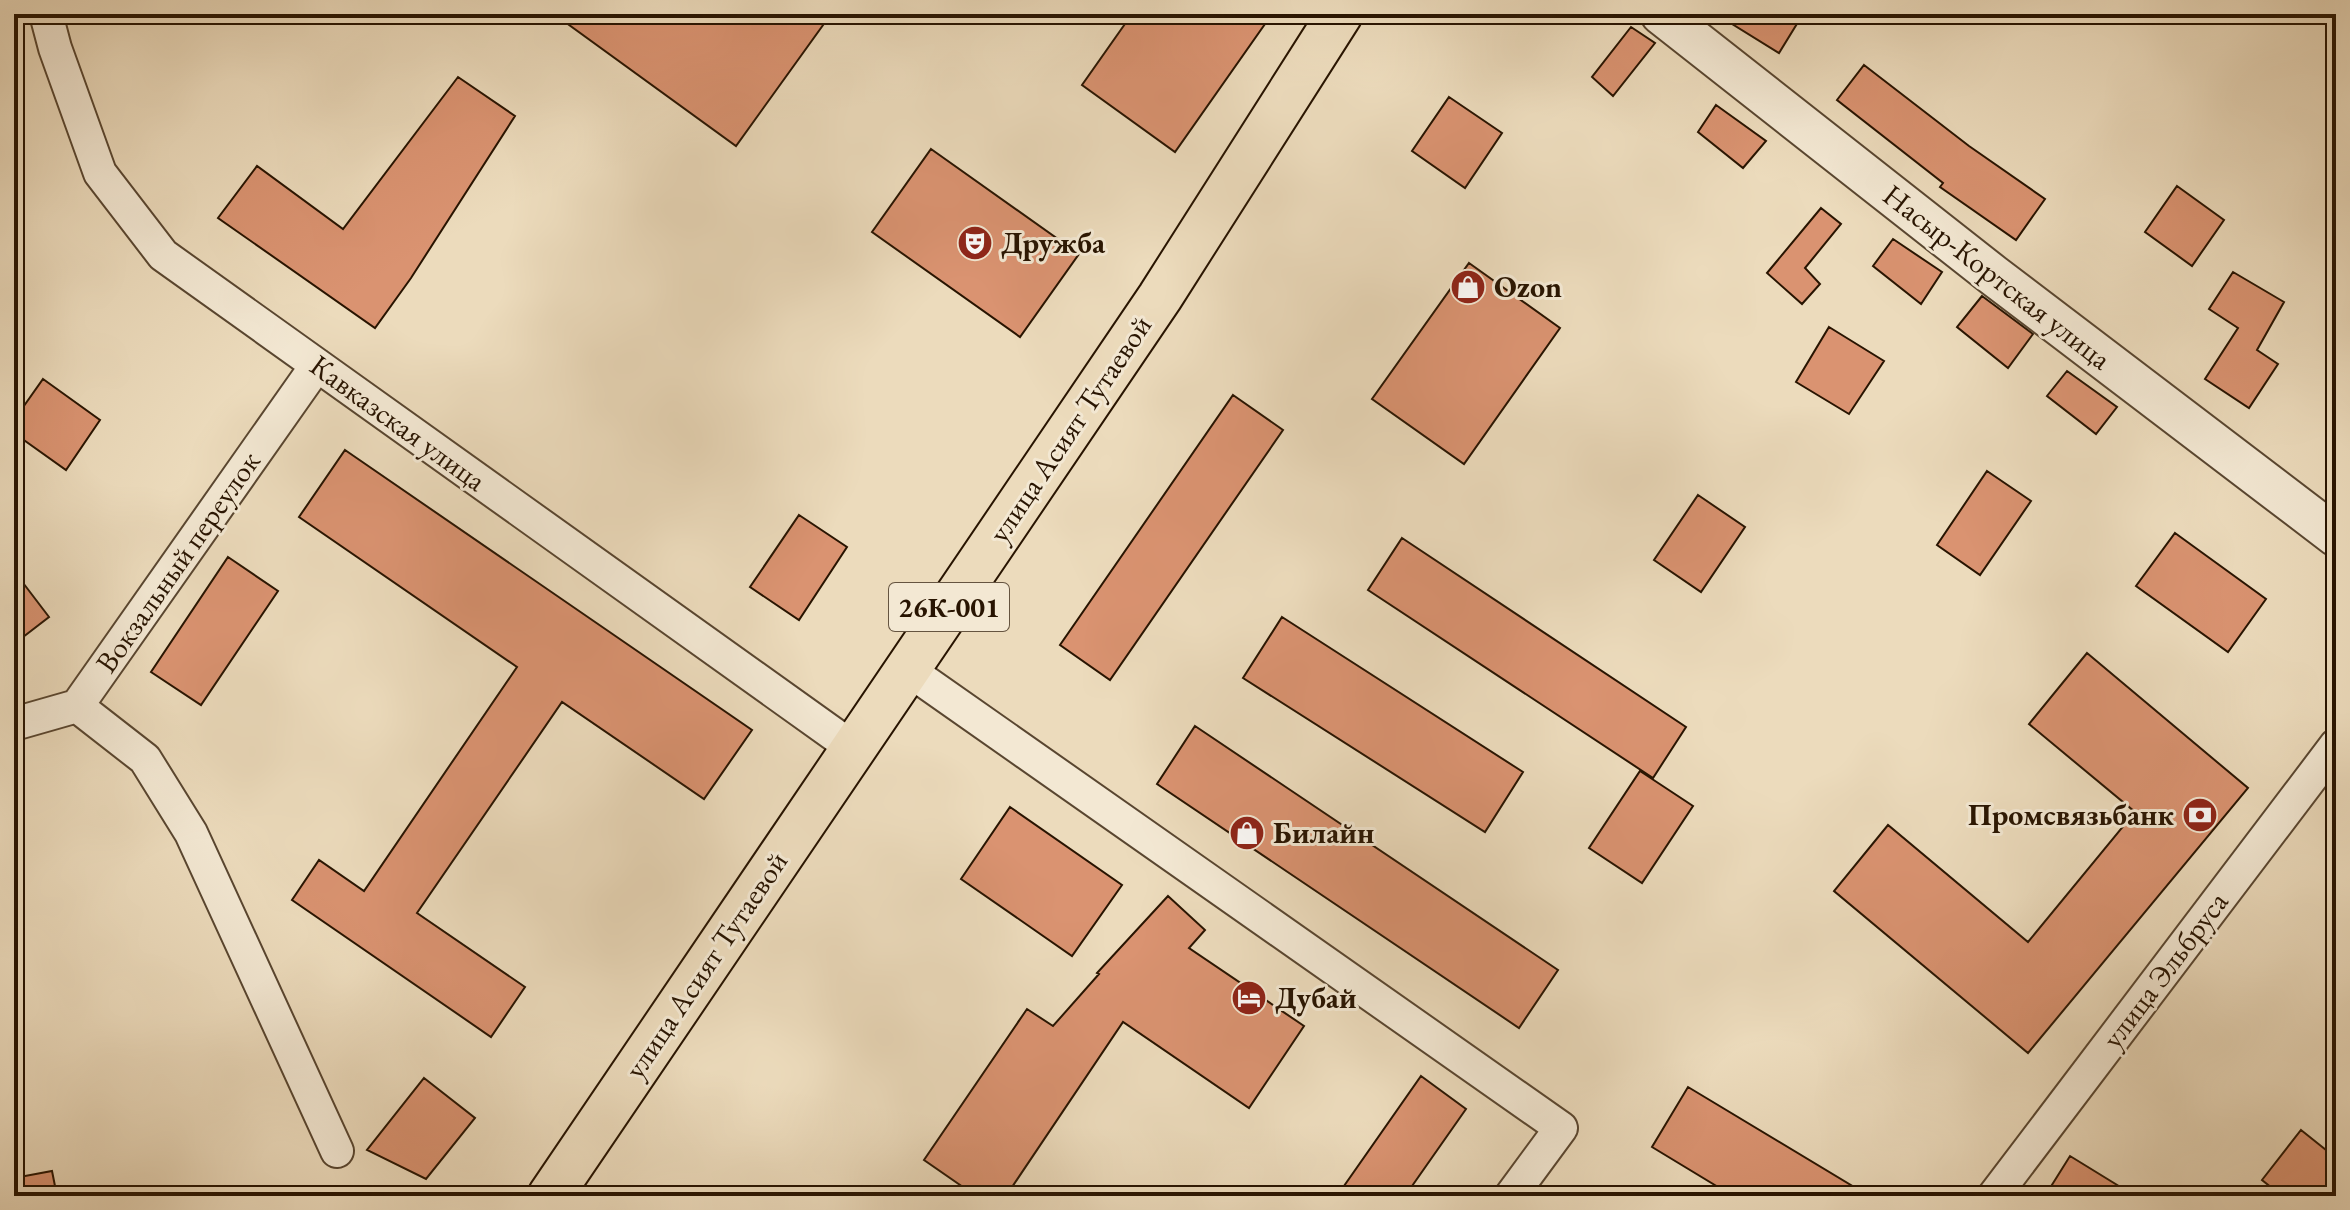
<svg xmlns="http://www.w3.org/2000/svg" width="2350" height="1210" viewBox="0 0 2350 1210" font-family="'EB Garamond',serif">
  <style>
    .building { fill: #da9371; stroke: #281401; stroke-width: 2 }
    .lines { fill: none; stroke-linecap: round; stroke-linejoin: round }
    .minor-casing { stroke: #594630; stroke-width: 36 }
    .tertiary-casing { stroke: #594630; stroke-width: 44 }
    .primary-casing { stroke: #281401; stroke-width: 48 }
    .minor { stroke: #f3e8d3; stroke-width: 32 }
    .tertiary { stroke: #f3e8d3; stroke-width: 40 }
    .primary { stroke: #ecdbbc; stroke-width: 44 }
    .labels { text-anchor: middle; stroke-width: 6; stroke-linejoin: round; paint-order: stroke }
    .shield { fill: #f3e8d3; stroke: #655440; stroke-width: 2 }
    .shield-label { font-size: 28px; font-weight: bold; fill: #281401 }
    .poi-label { font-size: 30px; font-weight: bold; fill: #281401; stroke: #f3e8d3; text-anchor: start }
    .street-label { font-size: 30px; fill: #281401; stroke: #f3e8d3 }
  </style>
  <rect width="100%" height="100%" fill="#ecdbbc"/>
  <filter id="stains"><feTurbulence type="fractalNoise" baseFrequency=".0025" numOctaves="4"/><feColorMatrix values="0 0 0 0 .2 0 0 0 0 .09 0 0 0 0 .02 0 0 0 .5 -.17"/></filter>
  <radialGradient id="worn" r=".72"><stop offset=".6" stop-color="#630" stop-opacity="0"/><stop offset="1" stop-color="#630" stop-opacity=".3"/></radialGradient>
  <path class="building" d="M554,14H831L736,146Z
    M1132,14H1272L1175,152L1082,85Z
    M1716,14H1803L1779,53Z
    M1631,27L1655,43L1613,96L1592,77Z
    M1864,65L1969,146L2045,199L2016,240L1940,187L1943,183L1837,100Z
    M458,77L515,116L411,278L375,328L218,218L257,166L343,229Z
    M1449,97L1502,133L1465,188L1412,151Z
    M1716,105L1766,141L1743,168L1698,132Z
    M931,149L1079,254L1020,337L872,232Z
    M2177,186L2224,220L2192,266L2145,232Z
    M1821,208L1841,224L1805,268L1820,284L1802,304L1767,273Z
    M1893,239L1942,272L1921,304L1873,266Z
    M1469,263L1560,328L1464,464L1372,399Z
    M2233,272L2284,302L2257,350L2278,364L2249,408L2205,379L2238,328L2209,309Z
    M1982,296L2033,334L2008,368L1957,327Z
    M1829,327L1884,361L1849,414L1796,382Z
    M2067,371L2117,407L2096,434L2047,396Z
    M43,379L100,420L66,470L14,433V420Z
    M1233,395L1283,430L1110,680L1060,645Z
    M345,450L752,730L704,799L562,702L417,913L525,987L491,1037L292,900L319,860L364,891L517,667L299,517Z
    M1987,471L2031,501L1980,575L1937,545Z
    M1698,495L1745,527L1701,592L1654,560Z
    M799,515L847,547L799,620L750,587Z
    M2175,533L2266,599L2228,652L2136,586Z
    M1402,538L1686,727L1653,778L1368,590Z
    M228,557L278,591L201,705L151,672Z
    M14,571L49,617L14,644Z
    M1282,617L1523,772L1485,832L1243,678Z
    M2087,653L2248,788L2028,1053L1834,891L1888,825L2028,942L2135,812L2029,724Z
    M1195,726L1558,970L1519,1028L1157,784Z
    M1640,771L1693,806L1642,883L1589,848Z
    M1010,807L1122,885L1072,956L961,879Z
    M1168,896L1205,930L1189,948L1304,1026L1249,1108L1123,1022L1006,1196H976L924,1160L1027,1009L1053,1026L1099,974L1097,973Z
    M1421,1076L1466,1109L1405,1196H1337Z
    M424,1078L475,1118L426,1179L367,1150Z
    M1688,1087L1869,1196H1733L1652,1147Z
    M2301,1130L2336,1158V1196H2282L2262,1180Z
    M2070,1156L2135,1196H2045Z
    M52,1171L57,1196H14V1178Z"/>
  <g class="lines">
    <defs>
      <path id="minor" d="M46,14L55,48L100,173L163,255L853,748
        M907,669L1561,1128L1511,1196
        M77,706L145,759L191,833L337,1151
        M14,724L77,706L317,365
        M1994,1196L2336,745"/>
      <path id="tertiary" d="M1661,14L1993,275L2336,536"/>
      <path id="primary" d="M550,1196L1160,297L1340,14"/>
    </defs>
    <use href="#minor" class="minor-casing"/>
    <use href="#tertiary" class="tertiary-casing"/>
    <use href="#primary" class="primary-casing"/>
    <use href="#minor" class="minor"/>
    <use href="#tertiary" class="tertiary"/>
    <use href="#primary" class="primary"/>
  </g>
  <defs>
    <symbol id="theatre-disc" viewBox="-11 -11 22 22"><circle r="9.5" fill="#8f2418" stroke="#f3e8d3"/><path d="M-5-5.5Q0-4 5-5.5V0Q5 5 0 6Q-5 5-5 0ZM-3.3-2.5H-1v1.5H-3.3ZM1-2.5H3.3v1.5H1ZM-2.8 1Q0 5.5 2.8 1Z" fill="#fff"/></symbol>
    <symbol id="shop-disc" viewBox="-11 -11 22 22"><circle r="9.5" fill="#8f2418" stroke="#f3e8d3"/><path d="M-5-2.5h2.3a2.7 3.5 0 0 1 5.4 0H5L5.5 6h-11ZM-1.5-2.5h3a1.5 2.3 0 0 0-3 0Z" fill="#fff"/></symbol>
    <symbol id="bank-disc" viewBox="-11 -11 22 22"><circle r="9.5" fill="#8f2418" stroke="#f3e8d3"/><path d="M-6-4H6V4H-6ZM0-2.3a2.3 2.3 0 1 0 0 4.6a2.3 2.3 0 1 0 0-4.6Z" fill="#fff"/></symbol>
    <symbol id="hotel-disc" viewBox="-11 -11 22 22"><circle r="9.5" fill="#8f2418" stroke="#f3e8d3"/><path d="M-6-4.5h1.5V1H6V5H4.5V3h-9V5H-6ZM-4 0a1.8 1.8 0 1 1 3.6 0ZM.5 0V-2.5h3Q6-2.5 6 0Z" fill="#fff"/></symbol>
  </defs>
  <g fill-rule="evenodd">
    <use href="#theatre-disc" x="955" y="223" width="40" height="40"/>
    <use href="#shop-disc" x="1448" y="267" width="40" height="40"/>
    <use href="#bank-disc" x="2180" y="795" width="40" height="40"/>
    <use href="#shop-disc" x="1227" y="813" width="40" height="40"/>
    <use href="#hotel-disc" x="1229" y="978" width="40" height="40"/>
  </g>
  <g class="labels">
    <rect class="shield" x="889" y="583" width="120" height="48" rx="6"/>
    <g class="shield-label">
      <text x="949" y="617">26К-001</text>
    </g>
    <g class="poi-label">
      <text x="1001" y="253">Дружба</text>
      <text x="1494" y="297">Ozon</text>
      <text x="2174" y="825" text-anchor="end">Промсвязьбанк</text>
      <text x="1273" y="843">Билайн</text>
      <text x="1275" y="1008">Дубай</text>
    </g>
    <g class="street-label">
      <text transform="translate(1997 277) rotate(38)" y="10">Насыр-Кортская улица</text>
      <text transform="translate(398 423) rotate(36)" y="10">Кавказская улица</text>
      <text transform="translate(1070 429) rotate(-56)" y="10">улица Асият Тутаевой</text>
      <text transform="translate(178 562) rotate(-55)" y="10">Вокзальный переулок</text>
      <text transform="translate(706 965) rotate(-56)" y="10">улица Асият Тутаевой</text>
      <text transform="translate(2165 970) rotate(-53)" y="10">улица Эльбруса</text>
    </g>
  </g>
  <rect width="2350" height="1210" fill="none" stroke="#ecdbbc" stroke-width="48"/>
  <rect x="16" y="16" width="2318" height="1178" fill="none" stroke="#281401" stroke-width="4"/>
  <rect x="24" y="24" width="2302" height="1162" fill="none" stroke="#281401" stroke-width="2"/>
  <rect width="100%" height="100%" filter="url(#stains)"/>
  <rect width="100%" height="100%" fill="url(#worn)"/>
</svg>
